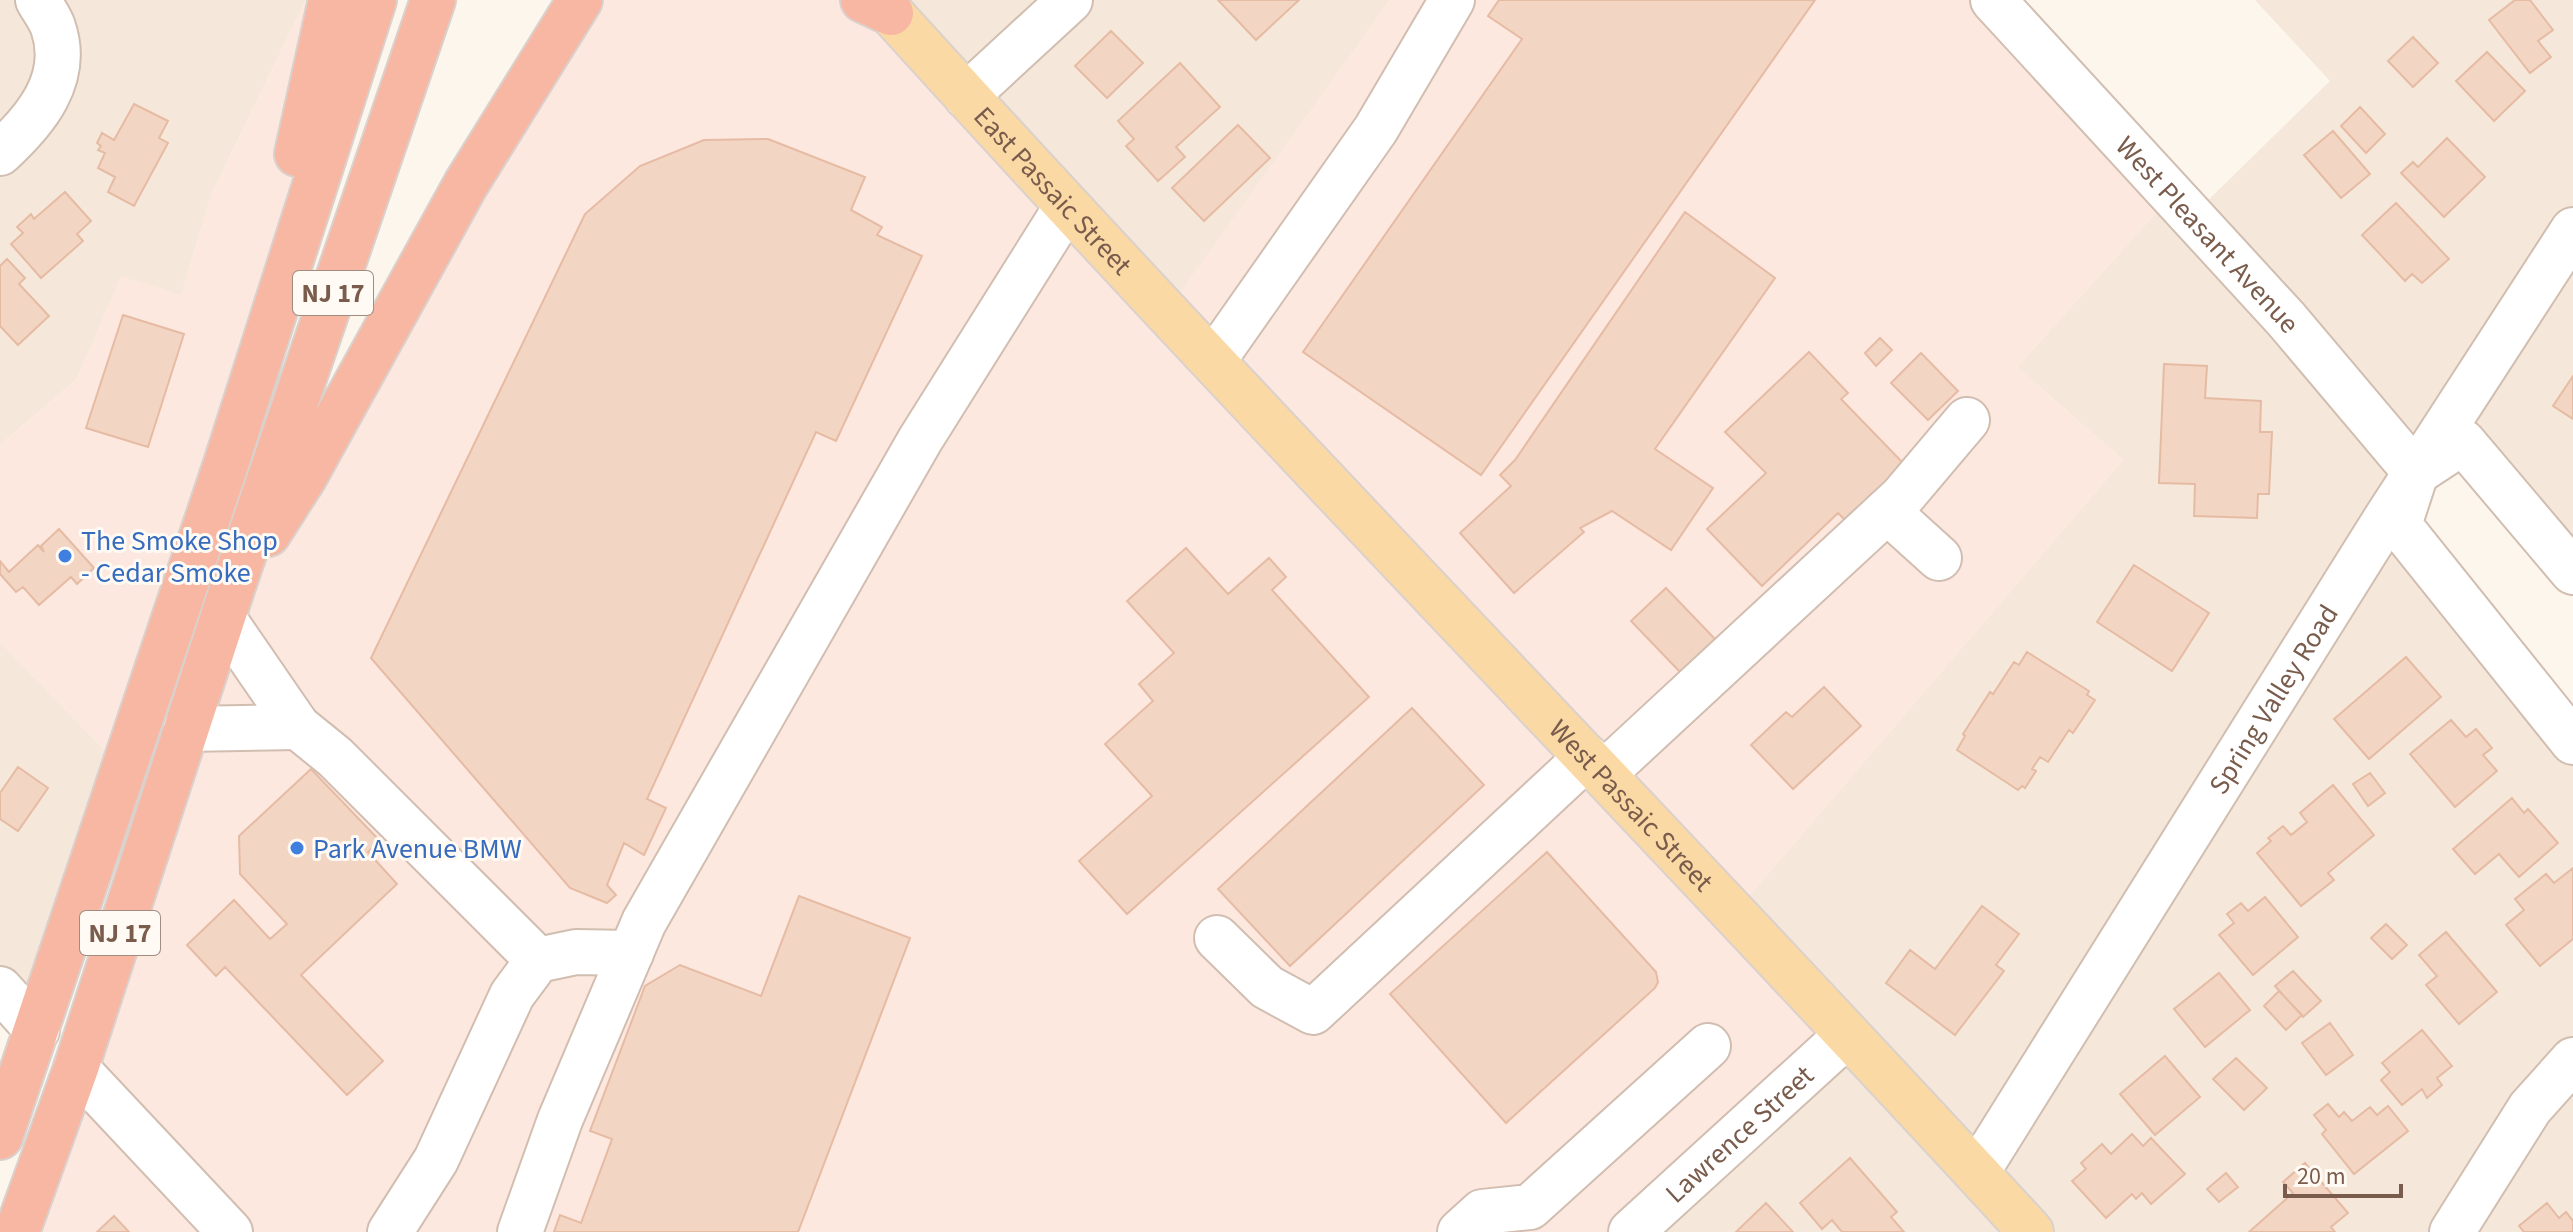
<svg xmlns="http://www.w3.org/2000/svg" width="2573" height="1232" viewBox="0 0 2573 1232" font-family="'Source Sans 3',sans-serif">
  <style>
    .residential { fill: #f5e8da }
    .commercial { fill: #fde8e0 }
    .building { fill: #f3d5c3; stroke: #e6bba3; stroke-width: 2 }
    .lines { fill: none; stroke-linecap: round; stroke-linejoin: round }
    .minor-casing { stroke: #d1beb0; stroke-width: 48 }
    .major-casing { stroke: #dad1cd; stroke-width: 48 }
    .highway-casing { stroke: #dad1cd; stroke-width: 48 }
    .minor { stroke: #fff; stroke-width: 44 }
    .major { stroke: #fbd9a5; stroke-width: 44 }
    .highway { stroke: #f7b7a3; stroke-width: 44 }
    .shop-dot { fill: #3f7fe0; stroke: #fffaf3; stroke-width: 3 }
    .labels { text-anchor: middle; stroke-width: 6; stroke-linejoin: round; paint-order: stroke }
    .shield { fill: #fffaf3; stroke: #a28b7f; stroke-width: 2 }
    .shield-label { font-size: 26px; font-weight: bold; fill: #7a5c4d }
    .street-label { font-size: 28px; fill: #7a5c4d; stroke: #fffaf3 }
    .shop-label { font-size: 28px; fill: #366cbe; stroke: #fffaf3; text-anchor: start }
  </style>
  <rect width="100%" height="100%" fill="#fdf6ec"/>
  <path class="residential" d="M0,0H306L211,195L181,296L121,277L77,379L0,445Z
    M879,0H1390L1167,312Z
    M2255,0H2573V572L2463,442L2385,520L2573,744V1232H1631L1747,898L2123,460L2017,367L2172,195L2192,216L2330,81Z
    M0,642L124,770L37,1030L0,989Z"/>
  <path class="commercial" d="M306,0H331L328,19L226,464L124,770L0,642V445L77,379L121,276L181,295L211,195Z
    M584,0H863L1167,311L1390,0H1993L2172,195L2017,367L2123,460L1747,898L1847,1035L1631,1232H40L250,596L305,476Z"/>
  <path class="building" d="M1218,0H1299L1256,40Z
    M1499,0H1815L1481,475L1303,352L1522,39L1488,16Z
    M2515,0H2530L2553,30L2538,41L2551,57L2530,73L2489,20Z
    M1111,31L1143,63L1107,98L1075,66Z
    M2413,37L2438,63L2413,87L2388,61Z
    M2487,52L2525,91L2494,121L2456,81Z
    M1180,63L1220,107L1176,147L1185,157L1158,181L1126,146L1134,139L1118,121Z
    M134,104L168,121L159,138L168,143L134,206L108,192L115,177L98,168L105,153L98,150L101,146L97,143L102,133L114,140Z
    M2360,107L2385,134L2366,153L2341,126Z
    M1238,125L1270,158L1204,221L1172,188Z
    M2333,131L2370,174L2341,198L2304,155Z
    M2447,138L2485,177L2444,217L2401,173L2413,162L2418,167Z
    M768,139L865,177L851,210L882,227L877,235L922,256L836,441L816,432L647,799L666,808L644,855L624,843L607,885L616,895L607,903L570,888L371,658L585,214L640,166L704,140Z
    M65,192L91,221L77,234L83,241L41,278L11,244L23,233L17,227L31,214L34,219Z
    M2396,203L2449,259L2422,283L2412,274L2405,281L2362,235Z
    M1685,212L1775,278L1655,449L1713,488L1671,550L1612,511L1580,528L1584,532L1514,593L1460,533L1511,486L1500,475L1515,460Z
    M7,259L25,278L19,284L49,316L18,345L0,326V266Z
    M123,315L184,334L148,447L86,428Z
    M1880,338L1892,350L1876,366L1865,353Z
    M1809,352L1848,393L1841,399L1904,464L1845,520L1838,513L1762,586L1707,529L1766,473L1725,432Z
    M1921,353L1958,391L1928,420L1891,383Z
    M2164,364L2207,366L2205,398L2261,401L2260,432H2272L2269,494H2258L2257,518L2194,516L2195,484L2159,483Z
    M2573,376V419L2553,406Z
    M59,529L94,568L77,584L71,577L39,605L23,587L16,592L0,574V561L9,572L38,545L44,552L41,546Z
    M1186,548L1228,594L1269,558L1286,577L1272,590L1369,697L1127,914L1079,861L1152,796L1105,744L1153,701L1139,684L1174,653L1127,601Z
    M2134,565L2209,613L2172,671L2097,622Z
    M1666,588L1715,639L1680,672L1631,621Z
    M2027,652L2089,691L2087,695L2095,700L2073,733L2069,730L2048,762L2040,757L2032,769L2036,771L2025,788L2022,786L2018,790L1957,750L1965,736L1963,734L1990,692L1993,694L2014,662L2019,665Z
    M2406,657L2441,697L2369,759L2334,719Z
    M1824,687L1861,726L1793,789L1751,745L1786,712L1792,717Z
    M1412,708L1484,785L1290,966L1218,889Z
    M2451,720L2466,737L2476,729L2492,748L2483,755L2497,771L2455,807L2410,754Z
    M18,767L48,788L18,831L0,819V793Z
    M311,769L380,841L368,852L397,884L301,975L383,1061L347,1095L225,967L216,976L187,945L234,900L270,939L287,924L240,874L239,836Z
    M2370,773L2385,793L2368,806L2353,784Z
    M2333,785L2374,835L2328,873L2334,880L2301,906L2257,853L2271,841L2268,838L2283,826L2291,835L2307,822L2300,813Z
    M2512,798L2524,813L2528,809L2558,843L2519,877L2499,854L2475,874L2453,849Z
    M1547,852L1656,972L1658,982L1655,988L1506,1123L1390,994Z
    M2573,868V939L2540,966L2506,925L2524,910L2515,899L2546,874L2554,883Z
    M799,896L910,938L798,1232H554L560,1215L581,1223L612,1139L590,1131L645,986L680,965L761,996Z
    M2265,897L2298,937L2253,975L2219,935L2234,923L2227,914L2241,903L2248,911Z
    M1982,906L2019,934L1996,965L2004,971L1955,1035L1886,983L1910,950L1935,969Z
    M2386,924L2407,945L2392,959L2371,938Z
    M2446,932L2497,992L2459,1024L2426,985L2437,976L2419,955Z
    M2293,971L2321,1001L2303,1017L2275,986Z
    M2219,973L2250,1010L2205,1047L2174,1009Z
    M2279,991L2302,1015L2286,1030L2264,1006Z
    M2330,1023L2353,1055L2326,1075L2302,1043Z
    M2422,1030L2452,1066L2437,1078L2442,1085L2427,1098L2422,1089L2402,1105L2381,1080L2390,1072L2382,1063Z
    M2165,1056L2200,1097L2155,1135L2120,1094Z
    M2236,1058L2267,1088L2244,1110L2213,1079Z
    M2328,1104L2339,1117L2344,1112L2352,1121L2370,1107L2377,1115L2388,1106L2408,1131L2354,1174L2322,1134L2326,1130L2314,1115Z
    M2132,1134L2143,1146L2151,1138L2185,1174L2151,1204L2142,1193L2136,1199L2132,1194L2106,1218L2072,1181L2086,1169L2081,1163L2102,1144L2111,1154Z
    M1850,1158L1897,1212L1891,1217L1904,1232H1842L1832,1220L1822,1229L1800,1203Z
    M2305,1163L2348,1213L2331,1227L2335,1232H2249L2293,1193L2283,1182Z
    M2226,1173L2238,1187L2219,1202L2207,1189Z
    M1766,1203L1793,1232H1736Z
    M2547,1203L2559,1218L2566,1212L2573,1221V1232H2524L2519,1226Z
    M114,1216L129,1232H97Z"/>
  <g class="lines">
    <defs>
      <g id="minor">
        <path id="s1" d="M1993,0L2286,319L2416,473"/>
        <path d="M966,96L1070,0"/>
        <path d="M0,153C35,121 71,79 53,27C50,18 43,9 38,0"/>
        <path d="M1213,361L1376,129L1452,0"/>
        <path d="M1887,511L1939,558"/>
        <path d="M2573,572L2463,442L2416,473L2399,525L2573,742"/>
        <path d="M223,618L298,727L335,757L538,960"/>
        <path d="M186,729L298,727"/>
        <path d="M1603,774L1902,497L1967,420"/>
        <path d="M1217,938L1267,987L1313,1012L1587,757"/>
        <path d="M0,989L37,1030"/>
        <path d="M76,1068L230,1232"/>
        <path id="s2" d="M1977,1172L2385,520L2573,230"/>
        <path d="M390,1232L436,1160L512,995L538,960L576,952L631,953"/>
        <path d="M520,1232L560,1120L644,922L920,440L1067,206"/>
        <path d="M1460,1232L1482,1212L1530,1207L1708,1046"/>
        <path id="s3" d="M1631,1232L1847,1035"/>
        <path d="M2452,1232L2530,1108L2573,1060"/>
      </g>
      <g id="major">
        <path id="s4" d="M879,0C1256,417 1651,818 2031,1232"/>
      </g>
      <path id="highway" d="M863,0L891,13
        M297,154L331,0
        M268,534L305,476L466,184L580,0
        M0,1137L226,464L374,0
        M17,1232L76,1068L233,586L433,0"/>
    </defs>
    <use href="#minor" class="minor-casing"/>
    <use href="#major" class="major-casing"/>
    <use href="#highway" class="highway-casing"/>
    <use href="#minor" class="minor"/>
    <use href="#major" class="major"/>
    <use href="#highway" class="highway"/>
  </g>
  <g class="shop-dot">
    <circle cx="65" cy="556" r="8"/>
    <circle cx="297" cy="848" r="8"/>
  </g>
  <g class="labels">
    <g class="shield">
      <rect x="293" y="271" width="80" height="44" rx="6"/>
      <rect x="80" y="911" width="80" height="44" rx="6"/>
    </g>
    <g class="shield-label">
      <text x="333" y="302">NJ 17</text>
      <text x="120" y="942">NJ 17</text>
    </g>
    <g class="street-label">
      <text dy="10" stroke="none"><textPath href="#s4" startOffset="258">East Passaic Street</textPath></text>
      <text dy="10" stroke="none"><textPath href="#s1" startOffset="318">West Pleasant Avenue</textPath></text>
      <text dy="10" stroke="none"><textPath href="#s2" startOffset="558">Spring Valley Road</textPath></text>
      <text dy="10" stroke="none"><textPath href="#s4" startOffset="1102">West Passaic Street</textPath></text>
      <text dy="10" stroke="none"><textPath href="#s3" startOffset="146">Lawrence Street</textPath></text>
    </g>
    <g class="shop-label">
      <text x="81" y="550">The Smoke Shop<tspan x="81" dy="32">- Cedar Smoke</tspan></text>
      <text x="313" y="858">Park Avenue BMW</text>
    </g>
  </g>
  <path d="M2285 1184v12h116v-12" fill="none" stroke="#7a5c4d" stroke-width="4"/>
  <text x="2297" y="1184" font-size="24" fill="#7a5c4d" stroke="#fffaf3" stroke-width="6" paint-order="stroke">20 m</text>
</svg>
